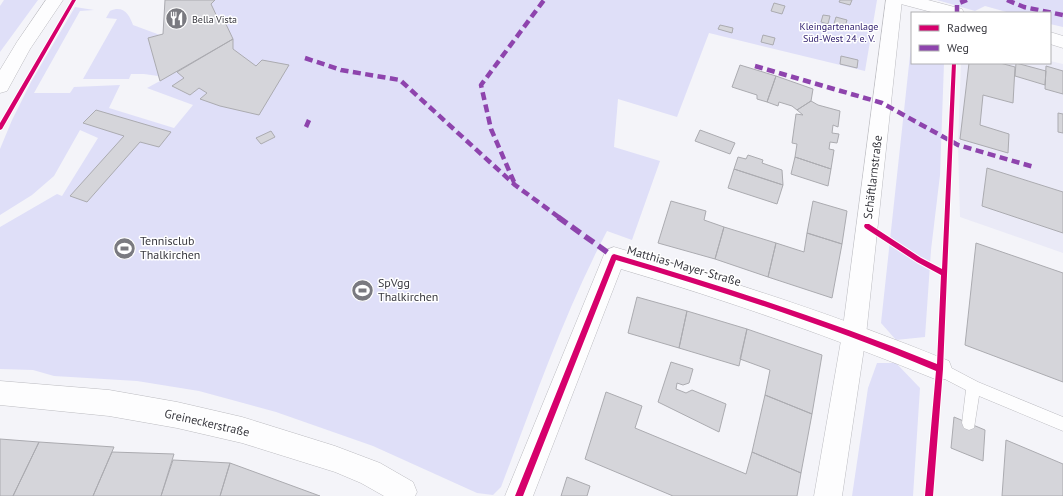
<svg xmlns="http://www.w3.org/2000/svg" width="1063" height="496" viewBox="0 0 1063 496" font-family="'PT Sans',sans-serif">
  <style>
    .built { fill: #eaeaf7 }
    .green { fill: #dfdff8 }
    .building { fill: #d5d5da; stroke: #ababb0 }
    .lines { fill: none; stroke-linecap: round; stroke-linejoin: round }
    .service-casing { stroke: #bcbcc1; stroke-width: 1 }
    .minor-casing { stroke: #bcbcc1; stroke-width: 1 }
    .tertiary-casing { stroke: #bcbcc1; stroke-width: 1 }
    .service { fill: #fdfdfe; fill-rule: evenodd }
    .minor { fill: #fdfdfe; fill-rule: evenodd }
    .tertiary { fill: #fdfdfe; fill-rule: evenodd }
    .quiet-far1 { stroke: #8e44ad; stroke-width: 4.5; stroke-dasharray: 8 4.5; stroke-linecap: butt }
    .quiet { stroke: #8e44ad; stroke-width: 5.5; stroke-dasharray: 11 5.5; stroke-linecap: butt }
    .cycleway-casing { stroke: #fff; stroke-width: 2 }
    .cycleway { fill: #d6006c; fill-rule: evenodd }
    .labels { text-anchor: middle; stroke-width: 3; stroke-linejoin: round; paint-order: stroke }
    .far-poi-label { font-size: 10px; fill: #38383f; stroke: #fff; text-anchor: start }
    .far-park-label { font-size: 10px; fill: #322170; stroke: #fff }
    .street-label { font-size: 12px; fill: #38383f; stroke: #fff }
    .poi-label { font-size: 12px; fill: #38383f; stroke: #fff; text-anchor: start }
  </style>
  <rect width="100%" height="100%" fill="#f4f4f9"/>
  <path class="built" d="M1050,61L1063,64V253L960,217L958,145L961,63H1050Z"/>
  <path class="green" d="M4,0H38L0,52V6Z
    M165,0H877L865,71L709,33L677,117L618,99L614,147L660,161L632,240L607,231C564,313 534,401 501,487L493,495L477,493L373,446L276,412L199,391L137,381L54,376L33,370L0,369V227L57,194L62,196L98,138L80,130L54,176L32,195L0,215V149L12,120L31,82L75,7L94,10L80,11L34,93H70L74,87L120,85L109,108L174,128L193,105L147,88L160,81L158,76L144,74H131L129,79H83L117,19L106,18L110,11C123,5 129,14 133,25L160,35L163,34Z
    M937,0H1063V27L1050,24V13H1010L985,6L975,11Z
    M912,37V63H944L940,175L931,250L925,337L896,340L881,323Z
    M877,363H896L920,388L913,496H852L868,388Z"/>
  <path class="building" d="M165,0H215L211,4L220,23L225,22L233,39L160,81L148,38L163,34Z
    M840,0H852L850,5L839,2Z
    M774,3L785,6L782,14L771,11Z
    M823,15L830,16L828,24L821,22Z
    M836,17L847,20L844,30L833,27Z
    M720,25L733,28L732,33L718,29Z
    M763,35L775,38L773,45L761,42Z
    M233,39V49L256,66L262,60L289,65L259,115L220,106L200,99L207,93L199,88L190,95L172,86L184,78L177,72Z
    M841,56L858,60L857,68L840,64Z
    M969,63H1000L1015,67L1013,103L983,95L980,125L1009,134L1008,153L960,139Z
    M1016,63L1046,71L1045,85L1015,76Z
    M740,65L776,76L767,102L757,99V95L732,87Z
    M1046,66L1063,71V94L1045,89Z
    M776,76L813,89L811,101L797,110L792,106L779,102L778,106L767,102Z
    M811,101L818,105L840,111L838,127L833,125L832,133L839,134L837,143L830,142L829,149L834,150L831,169L795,157L797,144L792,143L796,114L803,115L797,110Z
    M96,110L171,132L159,147L140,142L87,202L70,196L124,136L83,123Z
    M1058,113L1063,114V133L1058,132Z
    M700,130L735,143L730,154L695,141Z
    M271,131L275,137L261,144L256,138Z
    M748,155L763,160L762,163L782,170L783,185L734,169L738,157L746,159Z
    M795,157L831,169L828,186L791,174Z
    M987,168L1063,192V233L982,206Z
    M734,169L783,185L777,204L728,188Z
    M671,201L706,211L704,220L724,227L715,259L658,243Z
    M813,201L847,211L842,244L807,233Z
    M724,227L776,243L768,277L715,259Z
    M807,233L842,244L832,298L768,277L776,243L804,252Z
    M976,243L1063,273V382L965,345Z
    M637,297L687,311L679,348L628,333Z
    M687,311L747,329L739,366L679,348Z
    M747,329L822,355L812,414L765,395L770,370L740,359Z
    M671,362L693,369L689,383L683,385L677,383L676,389L686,393L692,390L726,404L719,432L658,402Z
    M606,392L642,406L635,428L746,474L752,452L801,473L797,496H673L585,459Z
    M765,395L812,414L801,473L752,452Z
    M954,417L985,430L983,461L951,448Z
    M0,439L39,442L13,496H0Z
    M1006,440L1063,464V496H1002Z
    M39,442L114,447L93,496H13Z
    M112,452L174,454L161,496H93Z
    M173,460L230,463L220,496H161Z
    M230,463L320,496H220Z
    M567,477L590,486L587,496H561Z"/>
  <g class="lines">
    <defs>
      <path id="service" d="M940,362L978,382L1063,417V431L979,396L974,428L969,430L964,428L962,423L966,390L935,374L933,369L935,364Z"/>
      <path id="minor" d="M899,0H928L962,9L964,13H935L901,4Z
        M1050,32L1063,36V48L1050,44Z
        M614,247C728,280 839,316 949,361L952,369L949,377L940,381C834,338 730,301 621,269L533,496H505L603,257L606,250Z
        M0,381L109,390L177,402L242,417L335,446L380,463L413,482L417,492L415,496H384L361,483L335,472L242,443L177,428L109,416L0,405Z"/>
      <path id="tertiary" d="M46,0H63L30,49L7,91L0,93V70L17,42Z
        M886,0H902L866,335L842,496H814L842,335Z"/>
    </defs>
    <use href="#service" class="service-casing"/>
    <use href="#minor" class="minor-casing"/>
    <use href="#tertiary" class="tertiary-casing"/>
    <use href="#service" class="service"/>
    <use href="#minor" class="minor"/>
    <use href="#tertiary" class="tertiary"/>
    <path class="quiet-far1" d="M1007,0L1024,7L1063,15
      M957,13V4L967,0
      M305,58L341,70L400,80L515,185L560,218
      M755,66L882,103L958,145L1034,167
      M306,127L309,120
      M514,182L491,129L481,85L544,0"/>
    <path class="quiet" d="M558,217L614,257"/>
    <defs>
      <path id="cycleway" d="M72,0H76L2,129L0,130V123Z
        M952,63H956L943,369L933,496H925L936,371C832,327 725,292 616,260L523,496H515L611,257L612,255L614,254C723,286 831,321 937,364L941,275L917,262L865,228L864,226L865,224H869L921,258L942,269Z"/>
    </defs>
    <use href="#cycleway" class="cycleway-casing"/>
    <use href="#cycleway" class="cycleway"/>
  </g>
  <defs>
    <symbol id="restaurant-disc" viewBox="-11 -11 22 22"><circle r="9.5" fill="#7a7a80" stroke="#fff"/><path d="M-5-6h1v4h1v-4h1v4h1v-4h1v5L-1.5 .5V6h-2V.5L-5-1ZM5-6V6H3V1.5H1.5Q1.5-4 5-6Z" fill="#fff"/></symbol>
    <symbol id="stadium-disc" viewBox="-11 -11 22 22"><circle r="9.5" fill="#7a7a80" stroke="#fff"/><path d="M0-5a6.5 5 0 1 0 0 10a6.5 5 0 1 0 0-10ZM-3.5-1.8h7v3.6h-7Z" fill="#fff"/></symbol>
  </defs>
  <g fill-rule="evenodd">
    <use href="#restaurant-disc" x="164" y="6" width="25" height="25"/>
    <use href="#stadium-disc" x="112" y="236" width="25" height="25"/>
    <use href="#stadium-disc" x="350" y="278" width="25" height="25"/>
  </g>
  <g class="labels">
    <g class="far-poi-label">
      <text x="192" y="23">Bella Vista</text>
    </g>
    <g class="far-park-label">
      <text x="839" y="30">Kleingartenanlage<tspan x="839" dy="12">Süd-West 24 e. V.</tspan></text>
    </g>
    <g class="street-label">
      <text transform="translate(873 177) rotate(-83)" y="4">Schäftlarnstraße</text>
      <text transform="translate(684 266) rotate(16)" y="4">Matthias-Mayer-Straße</text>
      <text transform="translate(207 423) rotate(13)" y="4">Greineckerstraße</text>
    </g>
    <g class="poi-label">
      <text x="140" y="245">Tennisclub<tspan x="140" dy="14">Thalkirchen</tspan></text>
      <text x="378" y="287">SpVgg<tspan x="378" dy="14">Thalkirchen</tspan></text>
    </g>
  </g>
  <rect x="911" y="12" width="140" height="52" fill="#ffffff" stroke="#afafb2"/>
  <rect x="919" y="25" width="20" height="6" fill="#d6006c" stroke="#afafb2"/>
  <text x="947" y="32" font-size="12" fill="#38383f">Radweg</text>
  <rect x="919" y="45" width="20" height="6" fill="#8e44ad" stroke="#afafb2"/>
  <text x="947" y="52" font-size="12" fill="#38383f">Weg</text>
</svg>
